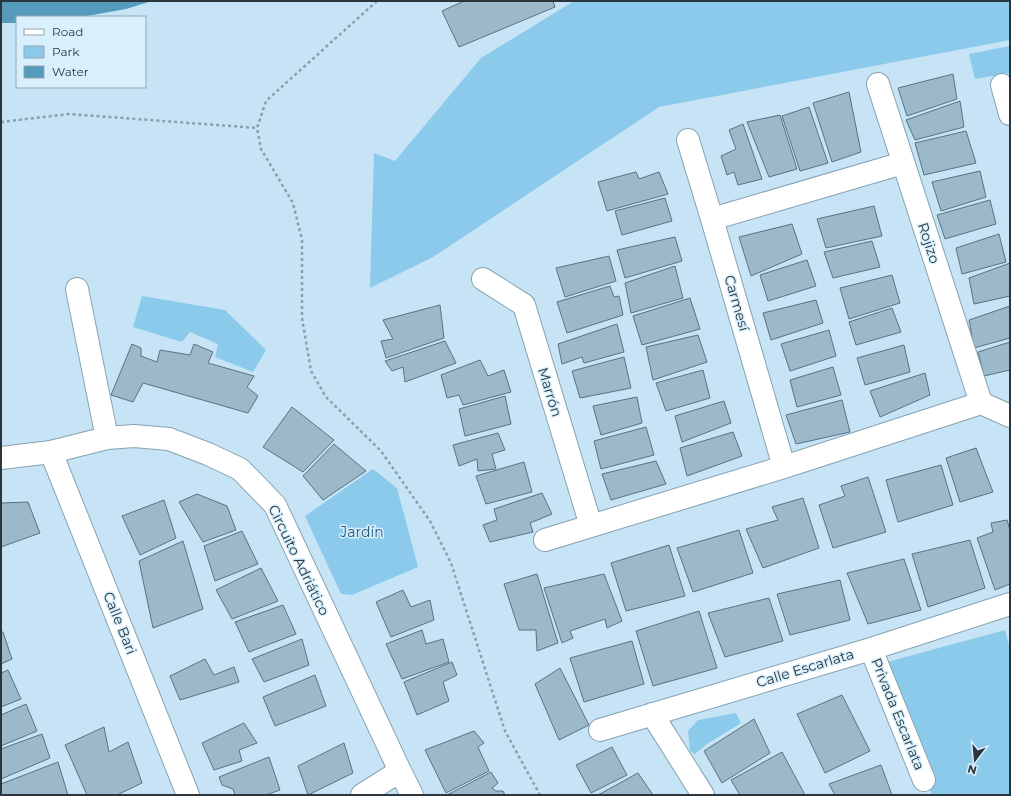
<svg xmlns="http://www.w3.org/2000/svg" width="1011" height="796" viewBox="0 0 1011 796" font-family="Montserrat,sans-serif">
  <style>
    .green { fill: #8ccaeb }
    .water { fill: #569abc }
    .building { fill: #9cb9c9; stroke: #587382 }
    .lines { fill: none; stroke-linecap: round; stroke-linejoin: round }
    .minor-casing { stroke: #86a2b2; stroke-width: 24 }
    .path { stroke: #889fac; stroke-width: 2.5; stroke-dasharray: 3 3; stroke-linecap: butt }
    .minor { stroke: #fff; stroke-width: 22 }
    .labels { text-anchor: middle; stroke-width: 3; stroke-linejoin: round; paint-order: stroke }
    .street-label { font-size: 14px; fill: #2a363c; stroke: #d8f0fe }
    .park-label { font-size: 14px; fill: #255973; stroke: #d8f0fe }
  </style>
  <rect width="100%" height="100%" fill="#c6e4f5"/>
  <path class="green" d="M574,1H1010V40L659,107L433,257L370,288L374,153L395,161L481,58Z
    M1010,46V73L975,79L969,54Z
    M142,296L225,310L266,350L253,372L215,357L218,344L190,332L182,342L133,327Z
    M373,469L397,488L418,567L352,595L341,594L305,516Z
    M1005,630L1010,649V795H932L887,662Z
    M736,713L741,723L707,744L695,754L690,751L688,731L698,720Z"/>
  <path class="water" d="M1,1H152L126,9L81,17H17V23H1Z"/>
  <path class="building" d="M464,1H553L555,7L459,47L442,11Z
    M953,74L957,99L907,116L898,88Z
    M849,92L861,152L832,162L813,103Z
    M960,101L964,127L915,140L906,120Z
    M809,107L828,163L800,171L782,116Z
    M780,115L797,169L769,177L747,122Z
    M743,124L762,179L738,185L734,172L727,175L721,156L736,149L729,130Z
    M966,131L976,163L924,175L915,143Z
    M980,171L986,197L941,211L932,182Z
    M636,172L639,179L659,172L668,194L607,211L598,182Z
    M665,198L672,221L622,235L615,211Z
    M990,200L996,224L945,239L937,215Z
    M874,206L882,236L826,248L817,219Z
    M792,224L802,254L751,276L739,237Z
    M999,234L1006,262L962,274L956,248Z
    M675,237L682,261L625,278L617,250Z
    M872,241L880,267L833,278L824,252Z
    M609,256L616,281L565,297L556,268Z
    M807,260L816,286L768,301L760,275Z
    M1010,263V296L974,304L969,278Z
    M675,266L683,298L631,313L625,283Z
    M892,275L900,303L849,319L840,288Z
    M610,286L614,297L619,296L623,315L567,333L557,302Z
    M690,298L700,329L642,345L633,316Z
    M816,300L823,323L771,340L763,313Z
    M440,305L444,338L386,358L381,341L393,339L383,320Z
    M1010,306V338L974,348L969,320Z
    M892,308L901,332L856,345L849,322Z
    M617,324L624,352L584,363L582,357L562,364L558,344Z
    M829,330L836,356L790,371L781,344Z
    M698,335L707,362L653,380L646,347Z
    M445,341L456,363L405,382L403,367L392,371L385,361Z
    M1010,342V370L984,376L978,352Z
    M132,344L141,348V356L157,362L160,350L190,355L194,344L213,352L208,363L254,376L247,387L258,396L248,413L143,383L133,402L111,395Z
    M904,345L910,372L865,385L857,358Z
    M624,357L631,388L580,398L572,371Z
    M480,360L488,376L504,370L511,392L463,405L459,395L447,398L441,375Z
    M833,367L841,395L797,407L790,380Z
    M703,370L710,398L666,411L656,383Z
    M925,373L930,395L880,417L870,391Z
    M505,396L511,424L465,436L459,409Z
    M637,397L642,423L601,435L593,406Z
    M842,400L850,432L796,444L786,415Z
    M724,401L731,423L682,442L675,416Z
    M292,407L334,440L303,472L263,447Z
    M646,427L654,455L601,469L594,441Z
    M733,432L742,456L687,476L680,448Z
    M498,433L505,450L492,454L496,469L478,471L477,459L459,466L453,445Z
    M334,444L366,471L323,500L303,476Z
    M976,448L993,492L960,502L946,458Z
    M656,461L666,484L611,500L602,474Z
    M524,462L532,492L486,504L476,476Z
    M941,465L953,505L898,522L886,480Z
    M868,477L886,532L833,548L819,505L845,496L841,486Z
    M542,493L552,514L530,523L533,532L490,542L483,525L497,520L494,509Z
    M197,494L227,506L236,530L203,542L179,502Z
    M803,498L819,548L763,568L746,529L778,520L772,507Z
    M164,500L176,538L140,555L122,516Z
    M28,502L40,533L1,547V503Z
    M1007,520L1010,530V584L995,590L977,538L993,532L991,523Z
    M739,530L753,573L693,592L677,548Z
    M242,531L258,564L215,581L204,546Z
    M970,540L985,588L928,607L912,554Z
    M183,541L203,609L153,628L139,561Z
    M669,545L685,596L626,611L611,563Z
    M904,559L921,610L868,624L847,573Z
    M261,568L278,601L232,619L216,590Z
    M537,574L558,643L537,651L536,630H519L504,584Z
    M604,574L622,621L607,628L605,619L570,631L573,638L562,643L544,588Z
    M840,580L850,620L790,635L777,594Z
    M403,590L411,607L430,600L434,620L391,637L376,602Z
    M769,598L783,641L725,657L708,613Z
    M283,605L296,634L249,652L235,622Z
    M699,611L717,668L653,686L636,631Z
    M422,630L426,644L443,639L449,662L402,679L386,644Z
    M1,632H3L12,659L1,664Z
    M302,639L309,665L264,682L252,659Z
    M632,641L644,684L584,702L570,658Z
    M205,659L214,675L234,667L239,682L180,700L170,676Z
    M452,662L457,675L443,682L449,701L417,715L404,682Z
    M560,668L589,725L559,740L535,684Z
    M8,670L21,699L1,707V673Z
    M315,675L326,706L275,726L263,697Z
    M842,695L870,751L825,773L797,714Z
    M26,704L37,731L1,746V715Z
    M754,719L770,753L722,783L704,751Z
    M244,723L257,743L239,750L242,761L214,770L202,743Z
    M104,727L109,752L128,742L142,783L117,795H87L65,745Z
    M474,731L484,743L478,747L489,771L446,793L425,750Z
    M42,734L50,758L1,779V749Z
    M344,743L353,773L308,795L298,766Z
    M612,747L627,775L591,793L576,765Z
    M782,752L805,795H740L731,780Z
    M269,757L280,790L266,795H235L233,789L222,785L219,777Z
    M58,762L68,795H1V784Z
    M881,765L892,795H835L829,784Z
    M491,772L498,783L492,788L496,791H503L505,795H447Z
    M638,773L653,795H598Z"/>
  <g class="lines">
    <defs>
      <path id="minor" d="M878,84L981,403
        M1002,85L1010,114
        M688,140L712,219L784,467
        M712,219L903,163
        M483,279L524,305L591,526
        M77,289L107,438
        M51,452L188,795
        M1,458L51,452L107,438L134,436L169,439L208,454L240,469L275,505L400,771L412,795
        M545,540L784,467L981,403L1010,416
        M871,649L924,780
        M652,714L703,795
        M600,730L871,649L1010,604
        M362,795L400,771"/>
    </defs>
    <use href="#minor" class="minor-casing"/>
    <path class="path" d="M377,1L266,101L257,128L261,149L293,203L302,240V318L311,371L326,397L381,451L430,521L451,563L505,731L540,795
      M1,122L69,114L257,128"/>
    <use href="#minor" class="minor"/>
  </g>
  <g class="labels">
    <g class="street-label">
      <text transform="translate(929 243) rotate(72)" y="5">Rojizo</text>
      <text transform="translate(737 303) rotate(74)" y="5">Carmesí</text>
      <text transform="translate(550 392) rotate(73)" y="5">Marrón</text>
      <text transform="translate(299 560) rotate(64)" y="5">Circuito Adriático</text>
      <text transform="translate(120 623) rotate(68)" y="5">Calle Bari</text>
      <text transform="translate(805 668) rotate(-17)" y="5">Calle Escarlata</text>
      <text transform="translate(898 714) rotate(68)" y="5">Privada Escarlata</text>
    </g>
    <g class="park-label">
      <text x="362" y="537">Jardín</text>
    </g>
  </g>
  <rect width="1011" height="796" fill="none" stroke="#2a363c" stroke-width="4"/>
  <rect x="16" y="16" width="130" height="72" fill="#d8f0fe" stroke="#92a6b0"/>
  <rect x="24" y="29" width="20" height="6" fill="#ffffff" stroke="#92a6b0"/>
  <text x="52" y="36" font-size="12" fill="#2a363c">Road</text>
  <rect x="24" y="46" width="20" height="12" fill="#8ccaeb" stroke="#92a6b0"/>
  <text x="52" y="56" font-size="12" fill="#2a363c">Park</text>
  <rect x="24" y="66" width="20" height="12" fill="#569abc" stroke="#92a6b0"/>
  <text x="52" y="76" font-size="12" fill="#2a363c">Water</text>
  <g transform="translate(975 760) rotate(196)" stroke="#d8f0fe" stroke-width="3" paint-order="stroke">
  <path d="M0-3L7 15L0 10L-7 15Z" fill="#2a363c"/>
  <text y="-6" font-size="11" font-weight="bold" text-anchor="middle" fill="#2a363c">N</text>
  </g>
</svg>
